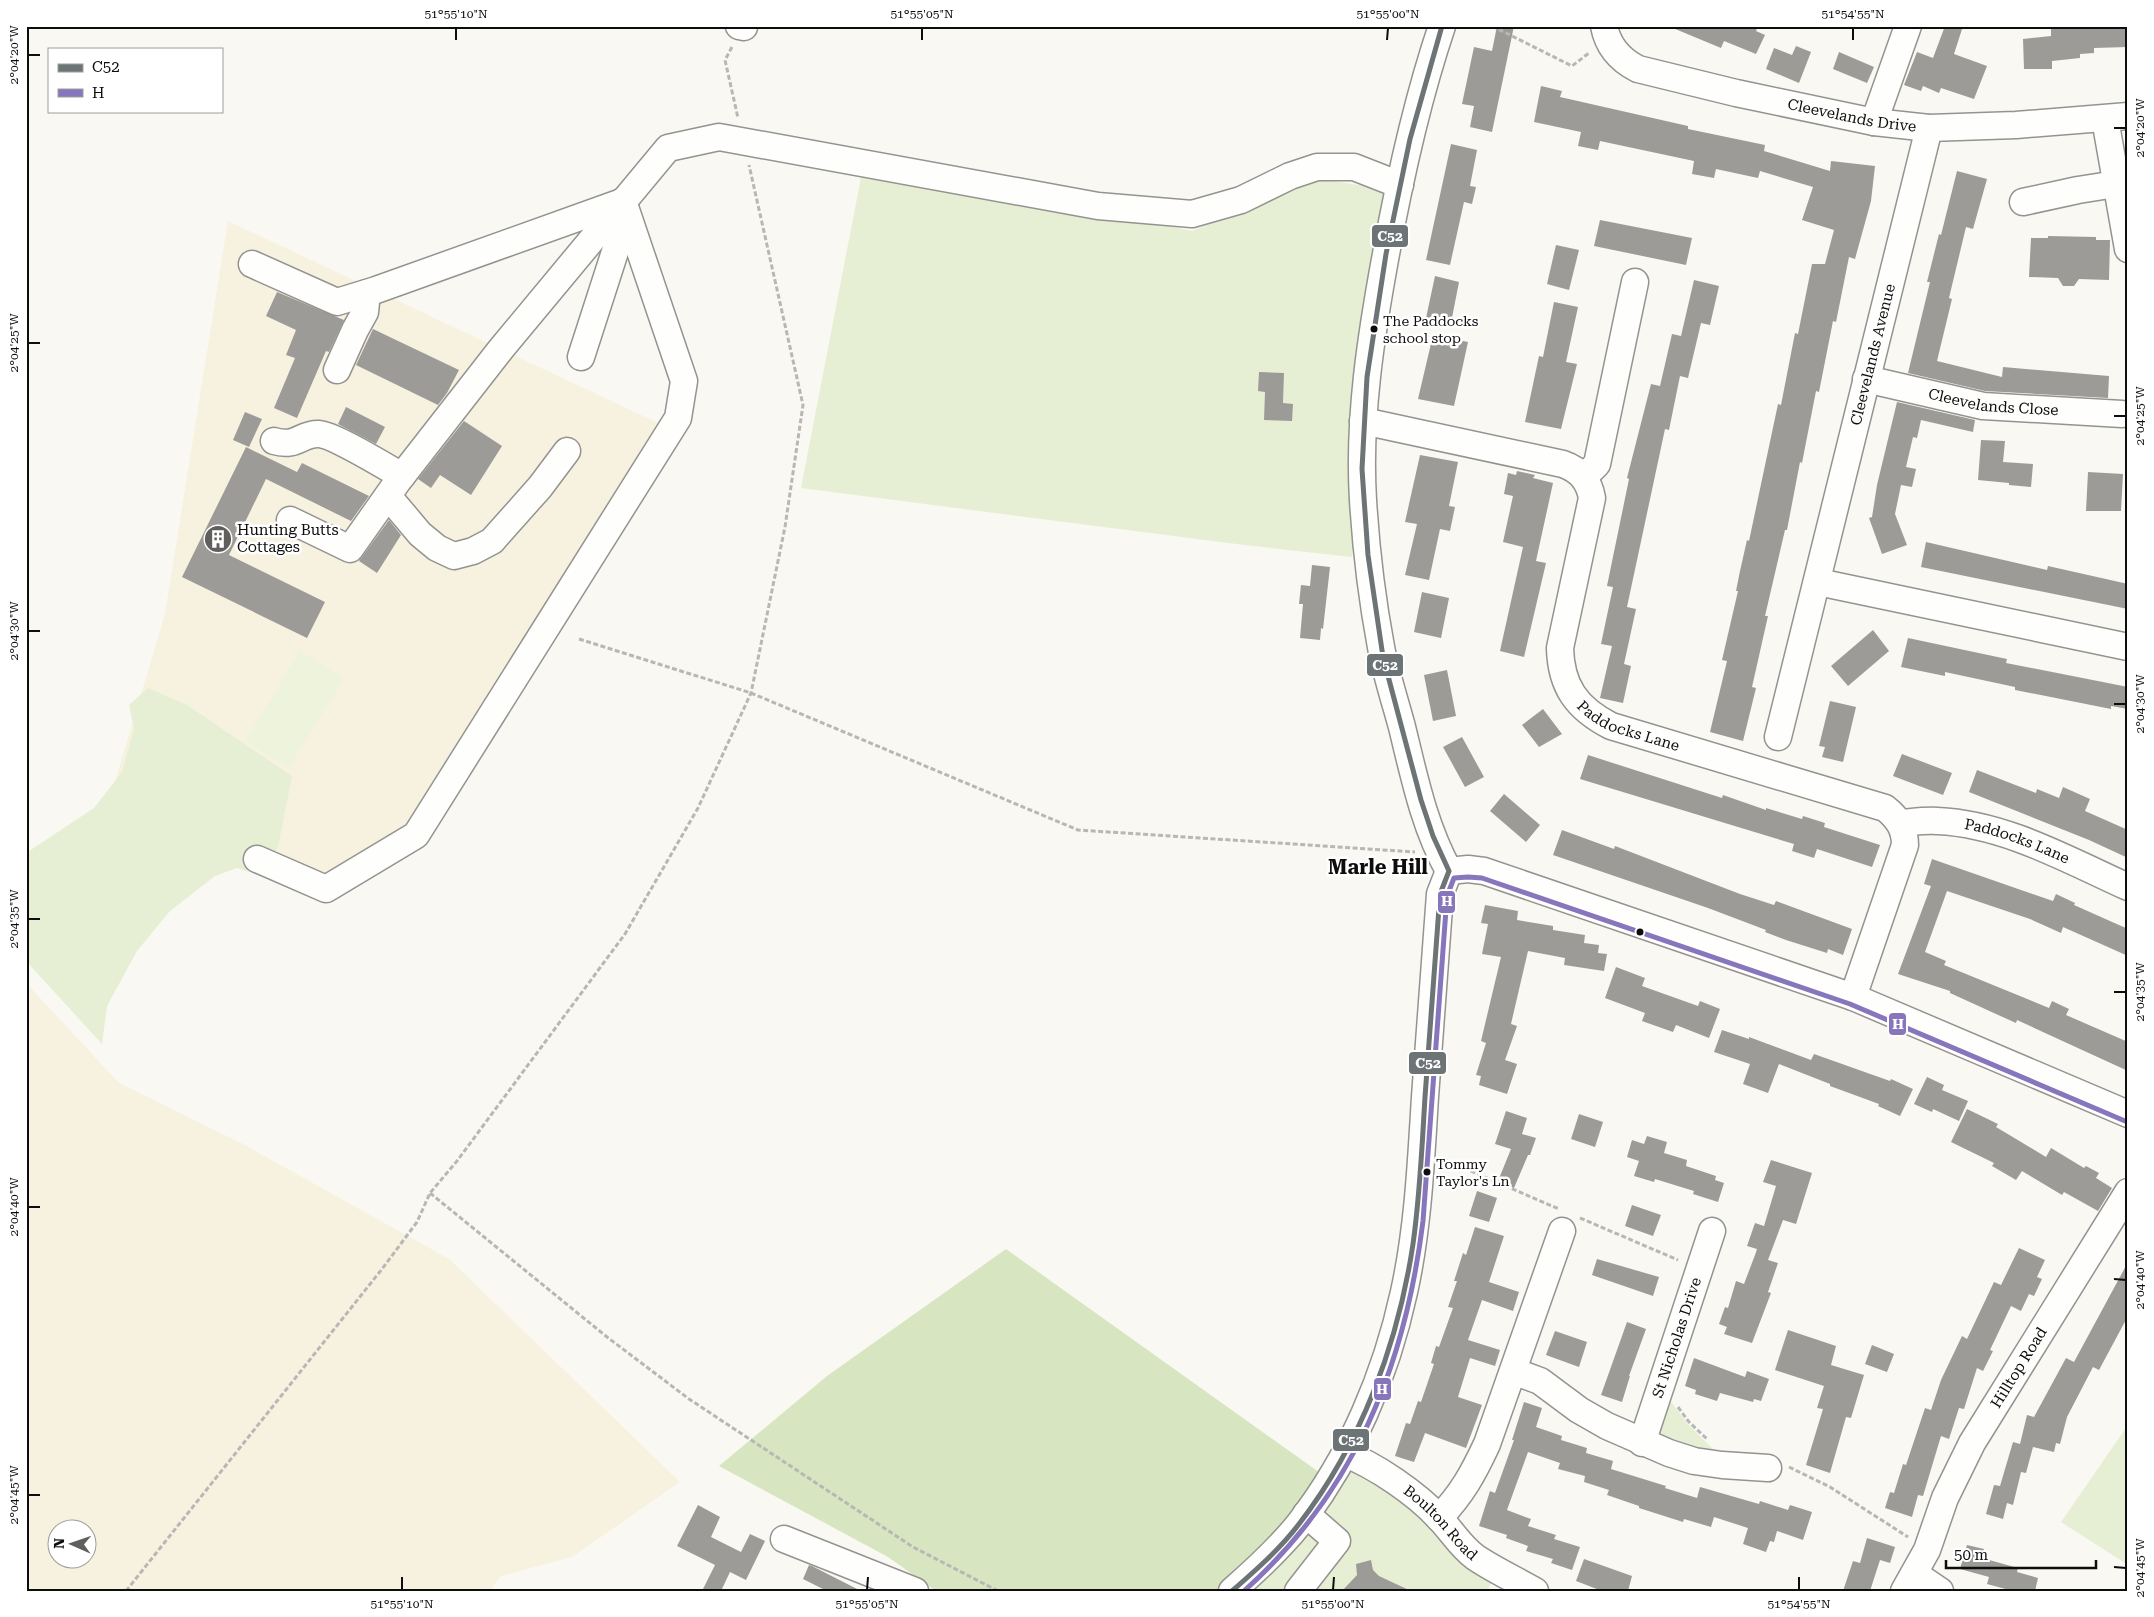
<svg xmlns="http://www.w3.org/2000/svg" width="2154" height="1617" viewBox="0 0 2154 1617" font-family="'Roboto Serif',serif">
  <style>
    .farmland { fill: #f6f2df; fill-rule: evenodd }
    .green { fill: #e6efd3 }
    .forest { fill: #d7e6c1 }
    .pitch { fill: #eef3dc }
    .building { fill: #9d9b98 }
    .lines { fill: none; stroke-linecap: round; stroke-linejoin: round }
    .minor-casing { stroke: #949390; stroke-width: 29 }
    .path { stroke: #b8b7b6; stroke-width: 3; stroke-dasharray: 5 2.5; stroke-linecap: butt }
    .minor { stroke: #fefefd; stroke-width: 26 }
    .bus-1-casing { stroke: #fff; stroke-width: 9 }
    .bus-2-casing { stroke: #fff; stroke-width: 9 }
    .bus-1 { stroke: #6c7476; stroke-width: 5 }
    .bus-2 { stroke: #8876bd; stroke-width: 5 }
    .ticks { fill: none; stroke: #0d0d0d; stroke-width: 2 }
    .bus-dot { fill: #0d0d0d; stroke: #fff; stroke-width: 2 }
    .labels { text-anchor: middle; stroke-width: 5; stroke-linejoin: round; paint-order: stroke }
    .bus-label { font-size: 14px; fill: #0d0d0d; stroke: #fff; text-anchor: start }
    .street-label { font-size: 15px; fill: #0d0d0d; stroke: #fff }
    .poi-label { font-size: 15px; fill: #0d0d0d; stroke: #fff; text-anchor: start }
    .district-label { font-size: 20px; font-weight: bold; fill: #0d0d0d; stroke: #fff }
    .line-badge { stroke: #fff; stroke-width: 2 }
    .badge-label { font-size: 14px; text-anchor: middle; font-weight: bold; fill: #fff }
    .neatline { fill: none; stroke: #0d0d0d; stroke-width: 2 }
    .ticks-label { font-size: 12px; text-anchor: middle; fill: #0d0d0d }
  </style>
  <rect width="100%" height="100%" fill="#faf8f2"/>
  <path class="farmland" d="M228,221L673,430L414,845L327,900L114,785L165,614Z
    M26,983L119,1083L243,1144L449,1259L680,1482L572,1557L501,1576L490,1591H26ZM58,1530H88V1560H58Z"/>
  <path class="green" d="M864,162L1192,231L1313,178L1385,189L1352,557L1244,545L801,488Z
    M148,688L187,705L292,776L278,847L262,876L237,868L215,876L170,911L137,951L107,1006L102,1044L26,961V853L94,808L122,772L134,729L129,705Z
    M1666,1395L1687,1423L1718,1454L1711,1458L1663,1438L1659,1431Z
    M2128,1425V1565L2061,1522Z
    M1345,1454L1496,1568L1488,1591H1232Z"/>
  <path class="forest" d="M1006,1249L1330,1480L1232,1591H936L888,1557L719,1466L827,1376Z"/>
  <path class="pitch" d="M300,651L344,678L289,768L245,741Z"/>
  <path class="building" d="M1497,26H1514L1492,132L1470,127L1474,106L1462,104L1474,47L1492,51Z
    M1668,26H1758L1756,31L1765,35L1756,54L1724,41L1721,48Z
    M1945,26H1963L1954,54L1987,66L1974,99L1941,88L1939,93L1923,86L1921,91L1904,85L1917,52L1933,58Z
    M2065,26H2128V47L2094,48V53L2080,54V58L2052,61V69H2024L2023,39L2051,36V28H2065Z
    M1796,46L1811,52L1799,83L1766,69L1774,48L1792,55Z
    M1839,52L1874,67L1867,83L1833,69Z
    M1541,86L1562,91L1560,97L1688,126V129L1765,145L1764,151L1830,171L1831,161L1875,166L1871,201L1855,259L1849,257L1836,322L1833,321L1819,392L1816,391L1802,463L1800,462L1787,530H1785L1765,616H1768L1752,687L1756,688L1743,741L1710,732L1727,661L1722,660L1738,591H1736L1740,571L1747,540L1749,541L1778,404L1781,405L1795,333L1798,334L1812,264H1825L1834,230L1802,220L1813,187L1760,171L1758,178L1716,169L1714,178L1692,174L1694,161L1600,141L1598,150L1578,146L1581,132L1534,122Z
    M1451,144L1477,150L1470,186L1476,187L1472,204L1464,202L1450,265L1426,260Z
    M1957,171L1987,179L1973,229L1966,227L1949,298L1952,299L1937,361L2002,377L2003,367L2109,376L2108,398L1985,391L1908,373L1930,282H1927L1939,234L1941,235Z
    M1600,220L1692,238L1686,265L1594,246Z
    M2048,236L2096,237V240H2110L2109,280L2079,279L2074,286H2063L2058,278L2029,277L2031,238H2048Z
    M1556,245L1579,250L1569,290L1547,284Z
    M1435,276L1459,282L1451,323L1426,318Z
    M1694,280L1719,286L1710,325L1701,323L1688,378L1680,376L1669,430L1665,429L1627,607L1636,609L1624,664L1631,666L1623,703L1600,698L1612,646L1601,644L1613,587L1607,586L1629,479L1627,478L1651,384L1660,386L1672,334L1681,336Z
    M277,292L344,320L329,352L326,351L297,418L274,408L295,358L286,355L296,330L266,316Z
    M1554,302L1578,307L1566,362L1577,364L1561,429L1525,422L1539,356L1543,357Z
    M373,329L459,370L447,393L438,405L356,365Z
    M1433,335L1468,342L1454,406L1418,399Z
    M1259,372L1284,373L1283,403L1293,404L1292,421L1264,420L1265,392L1258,391Z
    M1897,402L1975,420L1973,432L1921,420L1917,438L1913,437L1906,467L1916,469L1912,487L1901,485L1895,514L1907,545L1882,554L1869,518L1872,517L1877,485Z
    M346,407L385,427L376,444L338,424Z
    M245,412L262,419L249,447L233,440Z
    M464,421L502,446L471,495L440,475L431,488L418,479Z
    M1981,440L2005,441L2003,462L2033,464L2031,487L2009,485V483L1978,480Z
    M246,447L297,472L302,463L369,496L351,521L266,479L229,555L325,602L307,638L182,577Z
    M1420,455L1458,462L1449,506L1455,507L1450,531L1440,529L1429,580L1405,575L1417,524L1405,522Z
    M1517,471L1535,475L1533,478L1553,483L1536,561L1546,563L1524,657L1500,651L1523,547L1503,542L1513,496L1504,494L1508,473L1516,475Z
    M2088,472L2123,474L2121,511H2086Z
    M389,520L401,535L377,573L359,561Z
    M1926,542L2047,570L2048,566L2128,584V609L1921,567Z
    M1312,565L1330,567L1323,629L1321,628L1320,640L1300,638L1303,604H1299L1301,585L1310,586Z
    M1422,592L1449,598L1441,638L1414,632Z
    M1873,630L1889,651L1848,686L1831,666Z
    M1908,638L2007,659L2006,663L2128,687V709L2111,706V709L2015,690V687L1945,672V676L1901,667Z
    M1447,670L1456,716L1433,721L1424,675Z
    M1830,701L1856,707L1843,762L1822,757L1825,747L1819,746Z
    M1543,709L1562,734L1539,747L1522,725Z
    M1462,737L1484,777L1465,787L1443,747Z
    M1902,754L1952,773L1943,795L1893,776Z
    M1588,755L1722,798L1723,795L1766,810V808L1802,819L1803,816L1825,823L1824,827L1880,845L1872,867L1817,849L1814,858L1792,851L1794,844L1580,779Z
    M1977,770L2036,793L2037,789L2059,798L2063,787L2090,799L2085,811L2128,830V858L2089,840L1969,792Z
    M1504,794L1540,825L1526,842L1490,811Z
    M1562,830L1614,849L1615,846L1740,894L1774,905L1776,901L1852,929L1843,955L1828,949L1827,953L1786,940L1765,932L1766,930L1708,908L1553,855Z
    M1932,859L2053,901L2056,894L2075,903L2074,905L2128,929V956L2063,927L2061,933L2030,919L1947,891L1925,952L1946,961L1944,965L2049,1008L2052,1001L2069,1009L2066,1015L2128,1042V1071L2017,1020L2016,1023L1996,1014L1950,993V991L1898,974L1931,886L1924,884Z
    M1485,905L1518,911L1517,920L1553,926V930L1585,935L1584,943L1599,945L1598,953L1607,954L1604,971L1564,965L1565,958L1528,951L1511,1024L1517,1026L1505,1060L1517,1064L1507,1094L1479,1085L1481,1076L1476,1075L1486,1043L1481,1041L1501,957L1482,954L1488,924L1481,923Z
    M1616,967L1645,978L1642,986L1698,1006L1700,1001L1720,1009L1709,1038L1676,1025L1673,1032L1642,1021L1645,1013L1605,998Z
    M1722,1030L1749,1039V1037L1811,1060L1814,1054L1890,1081L1891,1079L1913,1089L1900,1116L1878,1106L1879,1104L1830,1086V1084L1779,1064L1768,1093L1743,1084L1750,1064L1714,1052Z
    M1927,1077L1944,1085L1942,1090L1968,1101L1959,1121L1933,1109L1932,1112L1914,1104Z
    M1967,1109L1998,1124L1996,1127L2046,1157L2051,1148L2084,1168L2086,1166L2099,1173L2096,1178L2112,1188L2098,1211L2064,1192L2062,1195L2022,1171L2016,1180L1992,1166L1994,1163L1951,1142Z
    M1506,1111L1527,1118L1522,1134L1536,1138L1530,1155H1528L1514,1188L1498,1181L1511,1149L1495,1144Z
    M1579,1114L1603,1122L1595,1147L1571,1139Z
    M1647,1136L1667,1142L1664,1153L1687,1160L1686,1166L1716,1176L1715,1180L1724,1183L1718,1202L1693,1194L1694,1191L1655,1179L1654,1182L1634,1176L1639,1161L1627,1157L1632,1140L1644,1144Z
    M1771,1160L1812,1173L1796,1224L1783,1220L1768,1260L1778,1263L1768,1292L1771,1293L1752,1343L1724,1334L1727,1327L1719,1324L1725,1307L1728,1308L1736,1281L1744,1284L1755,1255L1757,1249L1747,1246L1755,1223L1764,1226L1776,1186L1763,1182Z
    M1477,1191L1497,1198L1489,1222L1469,1216Z
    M1632,1205L1661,1215L1653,1236L1625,1226Z
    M1475,1227L1504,1236L1489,1282L1519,1292L1513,1311L1482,1300L1468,1340L1500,1350L1495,1366L1470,1358L1458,1397L1482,1405L1466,1448L1425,1433L1414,1462L1395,1456L1406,1423L1410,1424L1418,1401L1421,1402L1434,1364L1431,1363L1436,1346L1439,1347L1453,1308L1448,1307L1457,1281H1454L1463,1253L1466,1255Z
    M2019,1248L2045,1260L2037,1277L2042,1279L2034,1296L2029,1294L2021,1311L2011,1306L1990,1350L1993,1351L1983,1371L1977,1368L1964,1409L1959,1408L1949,1439L1941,1436L1923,1496L1918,1495L1912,1517L1885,1508L1890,1492L1894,1493L1903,1464L1906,1465L1925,1408L1931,1410L1941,1380L1962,1336L1967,1339L1994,1282L2001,1285Z
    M1597,1259L1659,1277L1653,1296L1592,1275Z
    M2128,1262V1316L2099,1370L2093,1367L2067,1417L2060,1444L2056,1443L2054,1452L2029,1446L2033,1447L2026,1473L2021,1472L2013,1505L2007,1503L2003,1519L1986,1514L1994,1485L2000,1486L2013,1442L2020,1444L2027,1415L2034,1417L2066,1358L2074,1362Z
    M1627,1322L1646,1329L1629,1376H1630L1622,1402L1601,1395Z
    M1788,1330L1836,1346L1831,1365L1864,1375L1851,1418L1846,1417L1830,1473L1806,1465L1823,1409L1817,1408L1824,1386L1775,1370Z
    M1555,1331L1587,1342L1579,1367L1546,1355Z
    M1872,1345L1894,1354L1887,1372L1865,1364Z
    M1694,1358L1745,1377L1747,1371L1769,1379L1761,1401L1754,1399L1753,1402L1720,1393L1717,1401L1695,1394L1696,1390L1685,1386Z
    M1524,1402L1542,1408L1536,1427L1562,1436L1561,1440L1587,1448L1586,1453L1613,1461L1611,1469L1666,1486L1665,1488L1697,1498L1700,1487L1759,1504L1760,1501L1788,1510L1790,1505L1812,1512L1803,1540L1777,1531L1774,1542L1770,1541L1766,1552L1743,1544L1748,1528L1714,1517L1711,1527L1684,1519L1683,1522L1639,1508V1506L1607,1495L1609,1490L1584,1482L1585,1476L1558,1469L1560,1463L1528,1452L1507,1510L1531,1519L1528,1526L1556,1535L1554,1539L1580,1547L1572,1570L1551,1563L1553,1559L1526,1551L1528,1546L1506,1538L1507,1535L1479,1526L1490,1491L1495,1493L1514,1440H1512Z
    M698,1505L720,1517L711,1537L741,1552L750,1534L765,1541L746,1580L730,1572L721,1591H702L715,1565L677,1546Z
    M1867,1538L1895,1547L1890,1563L1880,1560L1870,1591H1843L1853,1561L1860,1563Z
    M1967,1545L1984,1549L1982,1558L2018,1568L2017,1572L2038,1578L2035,1591H2013L1987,1584L1989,1577L1960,1569Z
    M1584,1559L1632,1576L1628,1591H1602L1576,1581Z
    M1371,1560L1373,1570L1379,1576L1411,1591H1342L1357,1575L1356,1564Z
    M809,1565L812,1566L861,1591H827L803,1579Z"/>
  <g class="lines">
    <defs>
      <g id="minor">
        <path d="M739,26L744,27"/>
        <path d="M1442,26C1417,100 1400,177 1386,254C1371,335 1358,418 1363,500C1366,549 1372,599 1381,647C1386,674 1395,701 1402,727C1414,776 1424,826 1449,871"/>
        <path id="s1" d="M1604,26C1608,47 1620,60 1638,69L1736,93L1874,122L1929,128L2016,125L2128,116"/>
        <path d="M2105,119L2128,249"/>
        <path d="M1874,122L1908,26"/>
        <path d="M2023,202L2078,190L2116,184"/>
        <path d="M252,264L337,302L376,290L622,202"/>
        <path d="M581,357L622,230L623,210"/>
        <path d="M337,370L355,330L365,312L367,293"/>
        <path id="s2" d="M1866,379L1983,406L2122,414"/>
        <path id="s3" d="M1363,421L1563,464C1580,470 1589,481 1592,498L1560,648C1561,686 1576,708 1611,726L1885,808C1898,818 1905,829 1905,845L1853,997"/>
        <path d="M274,441C297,448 301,433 319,434C334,435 386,467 402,476"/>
        <path d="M1584,477L1597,464L1635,282"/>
        <path d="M388,496L420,534L437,548L454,556L473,551L492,541L540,487L567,451"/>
        <path d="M290,520L350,549L398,481L501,349L668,148L719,137L1098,206L1192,214L1241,200L1290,176L1317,167H1354L1400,185"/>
        <path d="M1818,582L2128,647"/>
        <path id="s4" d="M1778,737L1929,128"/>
        <path id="s5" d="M1900,823C1913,822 1926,820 1938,821C2005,824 2068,860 2128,887"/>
        <path d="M257,859L326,889L416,835L678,418L684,381L623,201"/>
        <path d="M1449,871L1468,869L1484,871L1853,997L2128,1114"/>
        <path d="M1513,1371L1540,1381L1579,1410L1607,1426L1669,1453L1694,1461L1722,1465L1768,1468"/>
        <path id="s6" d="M1642,1443L1712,1231"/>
        <path id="s7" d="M1345,1454C1375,1465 1417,1494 1439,1518C1452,1531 1460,1546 1475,1557C1494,1570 1516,1580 1535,1591"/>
        <path d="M1439,1518C1462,1494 1473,1474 1487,1444L1562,1231"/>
        <path d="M784,1539L915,1591"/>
        <path d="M1915,1574L1940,1591"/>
        <path d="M1232,1591C1256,1570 1279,1549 1299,1524C1351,1457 1386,1375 1404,1292C1418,1229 1421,1162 1425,1097C1430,1030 1435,962 1440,894L1449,871"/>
        <path d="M1298,1591L1337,1541L1306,1514"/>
        <path id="s8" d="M1904,1591L1927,1550L1945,1498L1972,1443L2128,1192"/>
      </g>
    </defs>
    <use href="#minor" class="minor-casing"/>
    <path class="path" d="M1492,26L1572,66L1589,53
      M732,47L725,60L738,118
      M579,639L751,693L1078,830L1415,852
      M1443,1159L1559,1209
      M430,1193L607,1337L689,1399L913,1547L998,1591
      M1580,1218L1678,1260
      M1678,1407L1689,1422L1707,1439
      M1789,1467L1830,1487L1908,1537
      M126,1591L382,1269L417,1222L430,1193L457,1161L625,934L698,808L751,693L785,527L803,405L749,165"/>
    <use href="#minor" class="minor"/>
    <defs>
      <path id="bus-1" d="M1442,26L1410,139L1386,254L1367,377L1362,469L1368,555L1383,657L1421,800L1433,836L1449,871
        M1232,1591C1256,1570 1280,1549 1299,1524C1361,1444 1398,1344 1413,1244C1420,1195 1422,1146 1425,1097C1430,1029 1435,962 1440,894L1449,871"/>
      <path id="bus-2" d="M1244,1591C1355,1492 1405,1366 1423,1221L1447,896L1454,878L1468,877L1482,878L1850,1004L2125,1121"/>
    </defs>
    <use href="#bus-1" class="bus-1-casing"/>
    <use href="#bus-2" class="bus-2-casing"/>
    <use href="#bus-1" class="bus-1"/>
    <use href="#bus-2" class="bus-2"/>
  </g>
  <path class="ticks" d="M456,40V28M922,40V28M1387,40L1388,28M1853,40V28M28,55H40M2114,128H2126M28,343H40M2114,416H2126M28,631H40M2114,704H2126M28,919H40M2114,992H2126M28,1207H40M2114,1279L2126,1280M28,1495H40M2114,1567L2126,1568M402,1590V1577M867,1590L868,1577M1333,1590L1334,1577M1799,1590V1577"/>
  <defs>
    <symbol id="building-disc" viewBox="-11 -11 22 22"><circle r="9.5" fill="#605f5d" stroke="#fff"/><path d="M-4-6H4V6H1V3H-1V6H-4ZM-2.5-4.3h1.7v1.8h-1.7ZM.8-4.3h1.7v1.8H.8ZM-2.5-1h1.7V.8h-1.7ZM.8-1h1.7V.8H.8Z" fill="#fff"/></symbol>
  </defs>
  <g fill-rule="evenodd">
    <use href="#building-disc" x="202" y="523" width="32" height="32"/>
  </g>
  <g class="bus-dot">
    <circle cx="1374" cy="329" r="4.5"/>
    <circle cx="1640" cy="932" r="4.5"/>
    <circle cx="1427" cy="1172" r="4.5"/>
  </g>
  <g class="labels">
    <g class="bus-label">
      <text x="1383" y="326">The Paddocks<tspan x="1383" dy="17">school stop</tspan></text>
      <text x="1436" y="1169">Tommy<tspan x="1436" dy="17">Taylor's Ln</tspan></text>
    </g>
    <g class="street-label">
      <text dy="5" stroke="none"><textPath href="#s1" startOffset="276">Cleevelands Drive</textPath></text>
      <text dy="5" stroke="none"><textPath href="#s4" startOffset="394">Cleevelands Avenue</textPath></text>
      <text dy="5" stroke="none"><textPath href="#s2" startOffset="130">Cleevelands Close</textPath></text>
      <text dy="5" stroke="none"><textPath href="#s3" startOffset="520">Paddocks Lane</textPath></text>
      <text dy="5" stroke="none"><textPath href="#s5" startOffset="120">Paddocks Lane</textPath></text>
      <text dy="5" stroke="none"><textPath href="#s6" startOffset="111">St Nicholas Drive</textPath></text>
      <text dy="5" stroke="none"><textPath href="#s8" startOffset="252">Hilltop Road</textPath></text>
      <text dy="5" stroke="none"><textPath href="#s7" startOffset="119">Boulton Road</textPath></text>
    </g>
    <g class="poi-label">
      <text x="237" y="535">Hunting Butts<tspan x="237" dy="17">Cottages</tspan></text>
    </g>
    <g class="district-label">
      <text x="1378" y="874">Marle Hill</text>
    </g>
  </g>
  <g class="line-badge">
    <rect x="1371" y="224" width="38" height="24" rx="5" fill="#6c7476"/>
    <rect x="1366" y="653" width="38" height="24" rx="5" fill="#6c7476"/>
    <rect x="1437" y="890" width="19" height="24" rx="5" fill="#8876bd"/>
    <rect x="1888" y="1012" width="19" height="24" rx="5" fill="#8876bd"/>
    <rect x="1408" y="1051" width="39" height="24" rx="5" fill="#6c7476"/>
    <rect x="1373" y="1377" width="19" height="24" rx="5" fill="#8876bd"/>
    <rect x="1332" y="1428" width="38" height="24" rx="5" fill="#6c7476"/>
  </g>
  <g class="badge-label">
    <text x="1390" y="241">C52</text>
    <text x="1385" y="670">C52</text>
    <text x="1447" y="906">H</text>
    <text x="1898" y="1029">H</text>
    <text x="1428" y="1068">C52</text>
    <text x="1382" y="1394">H</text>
    <text x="1351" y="1445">C52</text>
  </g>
  <rect width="2154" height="1617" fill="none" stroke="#ffffff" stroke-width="55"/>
  <rect x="48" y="48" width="175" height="65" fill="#ffffff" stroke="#9e9e9e"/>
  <rect x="58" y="64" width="25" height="8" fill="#6c7476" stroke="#9e9e9e"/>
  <text x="92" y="72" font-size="15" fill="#0d0d0d">C52</text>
  <rect x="58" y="89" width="25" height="8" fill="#8876bd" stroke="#9e9e9e"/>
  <text x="92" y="98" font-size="15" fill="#0d0d0d">H</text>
  <g transform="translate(72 1544) rotate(272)"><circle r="24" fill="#ffffff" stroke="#9e9e9e"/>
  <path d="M0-4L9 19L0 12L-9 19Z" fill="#605f5d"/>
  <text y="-8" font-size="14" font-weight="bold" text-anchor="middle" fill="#0d0d0d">N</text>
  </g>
  <path d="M1946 1560v8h150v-8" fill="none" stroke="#0d0d0d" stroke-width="2.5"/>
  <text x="1954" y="1560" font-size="15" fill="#0d0d0d" stroke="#ffffff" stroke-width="4" paint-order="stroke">50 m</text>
  <rect x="28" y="28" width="2098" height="1562" class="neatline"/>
  <g class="ticks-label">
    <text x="456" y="18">51°55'10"N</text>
    <text x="922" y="18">51°55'05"N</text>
    <text x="1388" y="18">51°55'00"N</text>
    <text x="1853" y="18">51°54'55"N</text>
    <text transform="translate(14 55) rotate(-90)" y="4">2°04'20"W</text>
    <text transform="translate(2140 128) rotate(-90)" y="4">2°04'20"W</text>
    <text transform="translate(14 343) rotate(-90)" y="4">2°04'25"W</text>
    <text transform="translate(2140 416) rotate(-90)" y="4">2°04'25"W</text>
    <text transform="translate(14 631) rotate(-90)" y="4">2°04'30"W</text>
    <text transform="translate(2140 704) rotate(-90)" y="4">2°04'30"W</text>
    <text transform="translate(14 919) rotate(-90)" y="4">2°04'35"W</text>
    <text transform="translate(2140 992) rotate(-90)" y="4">2°04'35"W</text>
    <text transform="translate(14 1207) rotate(-90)" y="4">2°04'40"W</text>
    <text transform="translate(2140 1280) rotate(-90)" y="4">2°04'40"W</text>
    <text transform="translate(14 1495) rotate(-90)" y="4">2°04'45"W</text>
    <text transform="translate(2140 1568) rotate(-90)" y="4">2°04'45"W</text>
    <text x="402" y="1608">51°55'10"N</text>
    <text x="867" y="1608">51°55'05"N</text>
    <text x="1333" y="1608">51°55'00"N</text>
    <text x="1799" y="1608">51°54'55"N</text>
  </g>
</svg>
